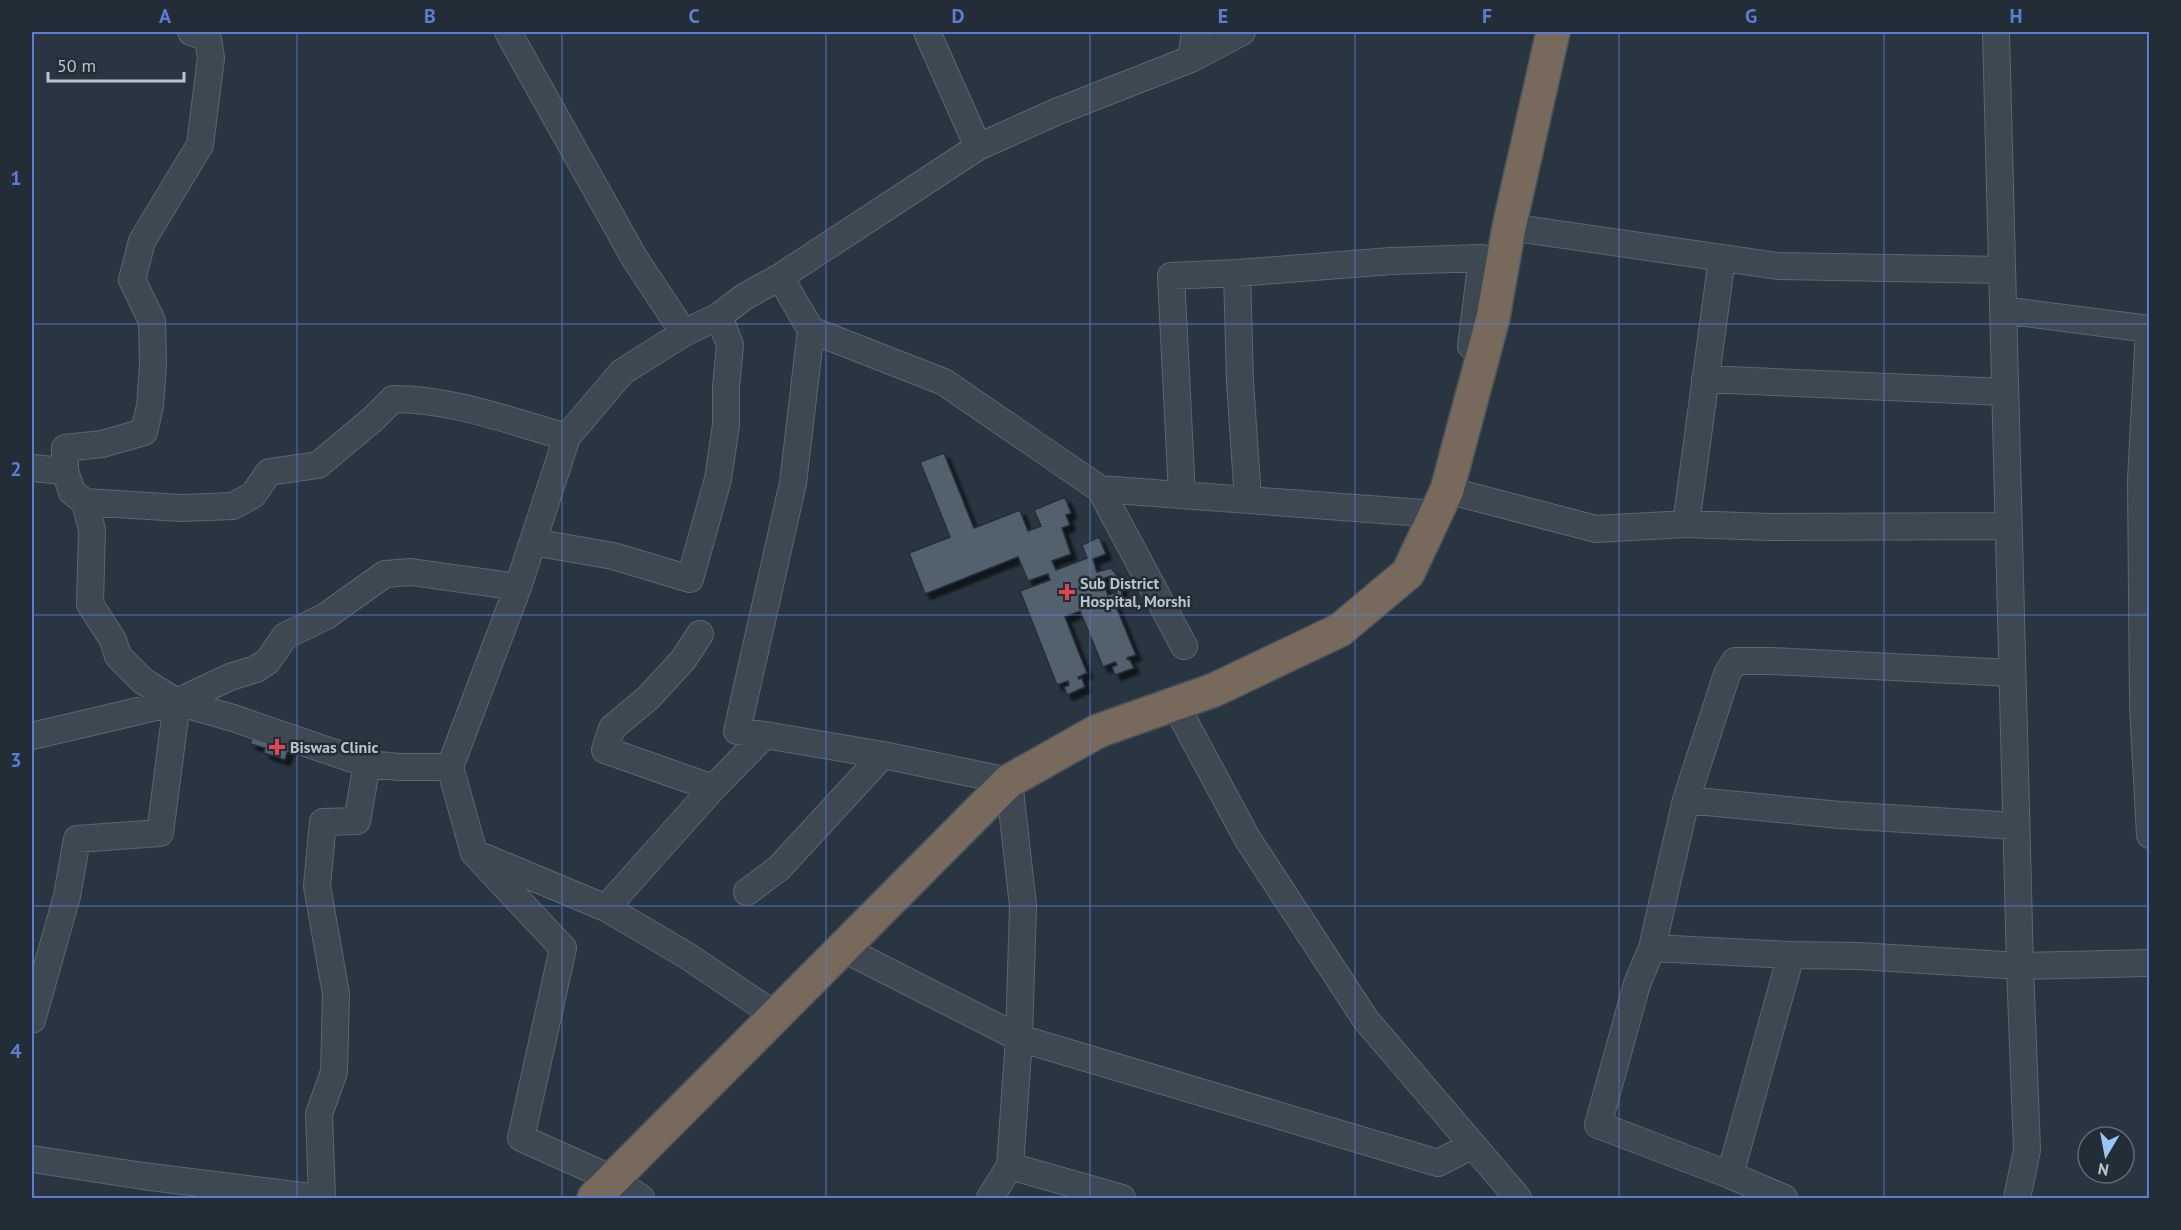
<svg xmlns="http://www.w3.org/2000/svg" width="2181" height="1230" viewBox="0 0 2181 1230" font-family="'PT Sans',sans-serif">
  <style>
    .building { fill: #53616d; stroke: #242f39; stroke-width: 1.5; fill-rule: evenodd; filter: url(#shadow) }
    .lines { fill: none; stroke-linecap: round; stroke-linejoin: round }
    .minor-casing { stroke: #5c666f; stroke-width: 28 }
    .highway-casing { stroke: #48535c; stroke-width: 36 }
    .minor { stroke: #3d4852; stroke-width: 26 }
    .highway { stroke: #77695b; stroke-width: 33 }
    .grid { fill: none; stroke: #5c7dd3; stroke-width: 1.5; stroke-opacity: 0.55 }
    .health-dot { fill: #e0444e; stroke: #222d37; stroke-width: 2 }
    .labels { text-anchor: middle; stroke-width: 5; stroke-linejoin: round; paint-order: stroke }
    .poi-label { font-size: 16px; font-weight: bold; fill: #bbc3cc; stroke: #222d37; text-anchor: start }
    .neatline { fill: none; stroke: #5c7dd3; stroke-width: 2 }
    .grid-label { font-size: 20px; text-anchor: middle; font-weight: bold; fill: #5c7dd3 }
  </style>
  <defs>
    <filter id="shadow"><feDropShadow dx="5.5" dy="5.5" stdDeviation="1.5" flood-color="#0009"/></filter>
  </defs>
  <rect width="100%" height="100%" fill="#293642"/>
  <path class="building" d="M944,453L974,528L1020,510L1028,531L1041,526L1034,510L1065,497L1071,513L1066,515L1070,525L1062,528L1071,554L1052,561L1056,570L1087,558L1082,545L1099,537L1106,554L1093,559L1097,572L1111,568L1121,580L1122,595L1113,599L1136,655L1127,658L1128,660H1130L1134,668L1115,675L1112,667L1117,665L1115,662L1103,667L1080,611L1065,617L1087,673L1078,677L1079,679L1082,678L1085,687L1067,695L1064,687L1069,685L1068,681L1057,685L1020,591L1050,580L1048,574L1028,581L1018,557L925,594L909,553L950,537L920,462ZM1111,576L1117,592L1108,595L1102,579Z
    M254,732L290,743L285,760L264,753L265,748L250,744Z"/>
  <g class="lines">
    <defs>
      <path id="minor" d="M508,32L635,259L684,333
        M927,32L978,147
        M1996,32L2020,966L2027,1150L2017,1198
        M1191,59L1195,32
        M1509,227L1778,266L2002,270
        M1237,273L1391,261L1482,258L1471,346L1484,351
        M780,277L811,330L944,382L1100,489L1184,646
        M2003,310L2149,329L2141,480L2143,706L2150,835
        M1705,379L2005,392
        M32,468L65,471L72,492L85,502L92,530L90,604L113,640L118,656L143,681L177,702L160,833L77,839L67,896L32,1020
        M65,471V448L102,444L144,432L150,406L153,365L152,321L132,280L142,241L200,145L211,58L208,38L191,32
        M1100,489L1436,514
        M1447,490L1596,529L1686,524L1770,527L2008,526
        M1182,495L1171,276L1237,273L1240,382L1248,500
        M85,502L181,508L233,506L253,495L269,472L318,465L373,419L393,399C452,399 510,421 567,437
        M1686,524L1722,258
        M533,542L613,556L690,579L718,479L726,425V387L730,345L719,316
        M700,634L683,660L648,698L612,728L605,750L713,788
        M177,702L230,677L256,669L268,661L285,636L326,616L385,574L411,572L518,587
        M1175,704L1247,838L1366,1020L1518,1198
        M765,735L737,731L793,483L811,330
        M32,736L177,702L233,718L367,764L400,767H450L518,587L567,437L622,372L684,333L719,316L744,297L780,277L978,147L1056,112L1191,59L1242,32
        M883,755L1009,781L1023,906L1019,1038L1010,1166L1122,1198
        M450,767L474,853L563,948L521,1138L613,1179L641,1198
        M1686,800L1840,815L2016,826
        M484,857L606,908L686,955L775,1015
        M606,908L713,788L765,735L883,755L779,868L747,892
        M842,948L1019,1038L1438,1163L1473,1145
        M1652,948L1791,955L1859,956L2020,966L2150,963
        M32,1159L143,1176L318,1198
        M1730,1175L1791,955
        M322,1198L319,1114L334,1072L336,994L317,886L323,822L357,821L367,764
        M990,1198L1010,1166
        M1784,1198L1730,1175L1598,1125L1637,984L1652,948L1686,800L1727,674L1735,661H1772L2012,673"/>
      <path id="highway" d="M594,1198L1009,781L1098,731L1214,690L1340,630L1408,573L1447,490L1493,318L1509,227L1553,32"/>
    </defs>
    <use href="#minor" class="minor-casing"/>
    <use href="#highway" class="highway-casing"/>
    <use href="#minor" class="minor"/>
    <use href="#highway" class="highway"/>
  </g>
  <path class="grid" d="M297,32V1198M562,32V1198M826,32V1198M1090,32V1198M1355,32V1198M1619,32V1198M1884,32V1198M32,324H2150M32,615H2150M32,906H2150"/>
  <g class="health-dot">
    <path d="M1064 583h6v6h6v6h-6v6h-6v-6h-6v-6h6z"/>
    <path d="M274 738h6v6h6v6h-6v6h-6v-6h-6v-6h6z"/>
  </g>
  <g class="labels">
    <g class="poi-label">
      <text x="1080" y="589">Sub District<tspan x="1080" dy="18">Hospital, Morshi</tspan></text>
      <text x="290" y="753">Biswas Clinic</text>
    </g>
  </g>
  <rect width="2181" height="1230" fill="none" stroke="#222d37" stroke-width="66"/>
  <g transform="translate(2106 1155) rotate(190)"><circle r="28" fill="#222d37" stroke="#5f6973" stroke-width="1.5"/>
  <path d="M0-4.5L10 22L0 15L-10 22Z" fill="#9ac5f2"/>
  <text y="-9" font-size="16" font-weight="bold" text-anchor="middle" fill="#bbc3cc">N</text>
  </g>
  <path d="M48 72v9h136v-9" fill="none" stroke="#bbc3cc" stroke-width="3"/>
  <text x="57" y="72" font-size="18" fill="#bbc3cc" stroke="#222d37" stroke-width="4.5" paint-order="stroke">50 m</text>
  <rect x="33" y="33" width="2115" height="1164" class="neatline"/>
  <g class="grid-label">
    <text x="165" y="23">A</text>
    <text x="430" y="23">B</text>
    <text x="694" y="23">C</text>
    <text x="958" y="23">D</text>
    <text x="1223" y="23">E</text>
    <text x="1487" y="23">F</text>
    <text x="1751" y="23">G</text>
    <text x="2016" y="23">H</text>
    <text x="16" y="185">1</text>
    <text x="16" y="476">2</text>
    <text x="16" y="767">3</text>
    <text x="16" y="1058">4</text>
  </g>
</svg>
